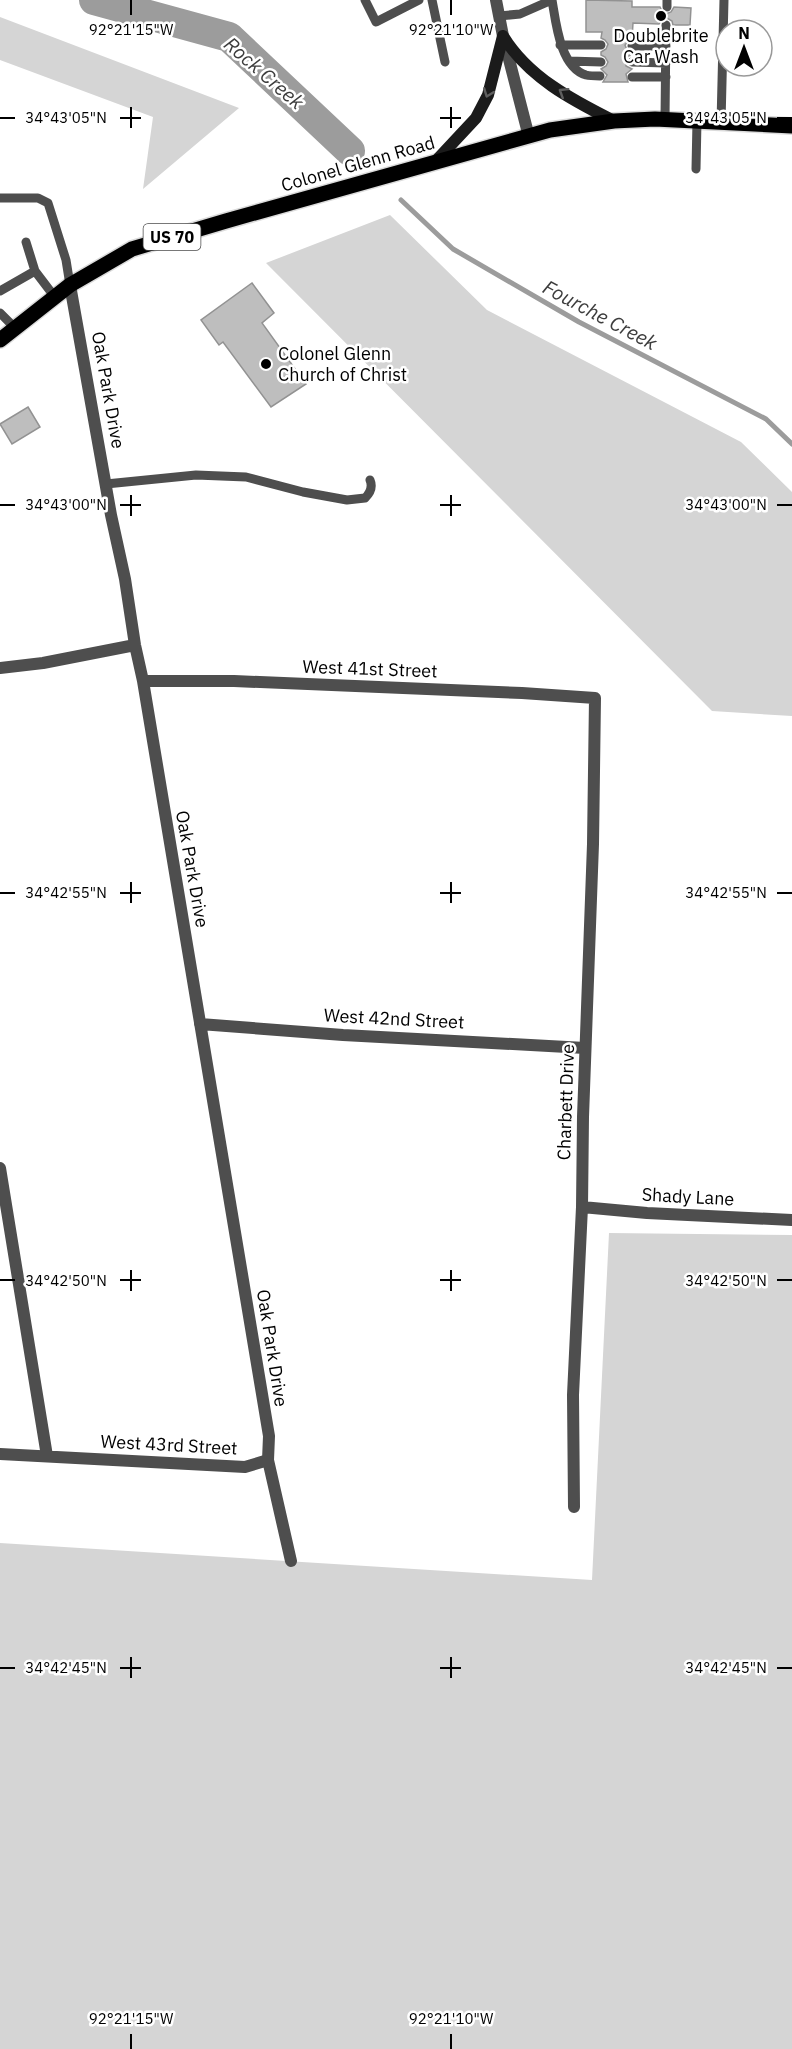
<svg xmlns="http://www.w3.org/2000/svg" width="792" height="2049" viewBox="0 0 792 2049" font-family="'IBM Plex Sans',sans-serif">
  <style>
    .green { fill: #d5d5d5 }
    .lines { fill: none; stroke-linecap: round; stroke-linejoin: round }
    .stream { stroke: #9c9c9c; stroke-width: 5 }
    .river { stroke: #9c9c9c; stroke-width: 30 }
    .building { fill: #bebebe; stroke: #929292; stroke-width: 1.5 }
    .primary-casing { stroke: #dbdbdb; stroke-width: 18 }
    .service { stroke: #4e4e4e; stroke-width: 9 }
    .minor { stroke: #4e4e4e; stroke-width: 12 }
    .tertiary { stroke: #4e4e4e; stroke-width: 12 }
    .secondary { stroke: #1b1b1b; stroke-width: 12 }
    .primary { stroke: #000; stroke-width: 15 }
    .oneway { stroke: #5f5f5f }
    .ticks { fill: none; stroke: #000; stroke-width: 2 }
    .poi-dot { fill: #000; stroke: #fff; stroke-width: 2 }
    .labels { text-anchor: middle; stroke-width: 5; stroke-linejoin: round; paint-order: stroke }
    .shield { fill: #fff; stroke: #4c4c4c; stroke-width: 1.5 }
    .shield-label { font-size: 16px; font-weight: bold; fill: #000 }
    .poi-label { font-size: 18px; fill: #000; stroke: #fff }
    .street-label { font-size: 18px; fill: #000; stroke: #fff }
    .water-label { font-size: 20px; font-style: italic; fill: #3d3d3d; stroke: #fff }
    .ticks-label { font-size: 15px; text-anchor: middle; fill: #000; stroke: #fff; stroke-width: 5; stroke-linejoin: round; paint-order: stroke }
  </style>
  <rect width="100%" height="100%" fill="#fff"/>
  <path class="green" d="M0,17L239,108L143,189L153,117L0,60Z
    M390,215L487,310L741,442L792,492V716L712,711L266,263Z
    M609,1233L792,1235V2049H0V1543L592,1580Z"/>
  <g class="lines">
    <path class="stream" d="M401,200L453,249L579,322L766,419L792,444"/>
    <path class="river" d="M94,0L229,37L350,151"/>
  </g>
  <path class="building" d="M586,0L632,1V7H660L662,11L666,14L671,12L674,7L691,8L690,25H673L672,21L667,18L662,19L659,24L633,23L632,39L628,41L625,45L627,50L632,53V55L628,56L625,61L626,66L632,69L626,74L628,82H603L607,75L601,69L606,66L608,62L605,57L601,55V52L606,49L608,44L605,40L601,38L602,32H586Z
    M252,283L274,313L262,323L306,384L271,407L223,342L219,345L201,320Z
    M28,407L40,427L12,444L0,424Z"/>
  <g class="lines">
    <defs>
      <path id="primary" d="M0,340L70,285L132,249L226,221L550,130L614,121L655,119L792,126"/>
    </defs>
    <use href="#primary" class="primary-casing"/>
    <path class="service" d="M365,0L376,22L419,0
      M432,0L445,62
      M552,0C556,23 560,67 586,75C590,76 596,76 600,76
      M667,7V0
      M499,16L520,14L552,0
      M560,45H601
      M632,46H666
      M569,61L601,62
      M632,62L666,63
      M632,77H666
      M665,119L666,25
      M721,123L724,0
      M696,169L697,121
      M0,198H38L48,203L66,260L70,285
      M35,271L54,296
      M0,291L35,271L26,242
      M0,313L15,328
      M106,484L196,475L246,477L303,492L347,500L365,498C370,493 373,487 370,480"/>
    <path class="minor" d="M70,285L111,515L125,579L135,645L143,681L269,1436L268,1460L291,1561
      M0,668L43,663L135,645
      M143,681H234L522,693L595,698L593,844L583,1117L582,1207L573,1395L574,1507
      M200,1024L343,1035L585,1048
      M0,1168L47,1456
      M582,1207L647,1213L792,1220
      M0,1454L245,1467L268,1460"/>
    <path class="tertiary" d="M496,0L503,36L529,137"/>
    <path class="secondary" d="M503,36C528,77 572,100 614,121
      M434,163L476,118L488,95L503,36"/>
    <use href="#primary" class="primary"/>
  </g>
  <defs><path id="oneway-chevron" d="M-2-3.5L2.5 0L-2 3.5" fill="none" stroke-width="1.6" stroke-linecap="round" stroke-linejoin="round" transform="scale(1.5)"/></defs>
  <g class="oneway">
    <use href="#oneway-chevron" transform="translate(563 92) rotate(-148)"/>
    <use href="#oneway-chevron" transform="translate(488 93) rotate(111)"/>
  </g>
  <path class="ticks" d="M131,0V15M451,0V15M131,107V128M451,107V128M0,118H15M120,118H141M440,118H461M777,118H792M131,495V516M451,495V516M0,505H15M120,505H141M440,505H461M777,505H792M131,882V903M451,882V903M0,893H15M120,893H141M440,893H461M777,893H792M131,1270V1291M451,1270V1291M0,1280H15M120,1280H141M440,1280H461M777,1280H792M131,1657V1678M451,1657V1678M0,1668H15M120,1668H141M440,1668H461M777,1668H792M131,2034V2049M451,2034V2049"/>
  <g class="poi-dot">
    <circle cx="661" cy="16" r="6"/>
    <circle cx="266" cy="364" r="6"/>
  </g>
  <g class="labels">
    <rect class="shield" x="143.5" y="224" width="57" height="26" rx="4.5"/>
    <g class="shield-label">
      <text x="172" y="243">US 70</text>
    </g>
    <g class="poi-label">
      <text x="661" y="42">Doublebrite<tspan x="661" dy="21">Car Wash</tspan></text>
      <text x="278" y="360" text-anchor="start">Colonel Glenn<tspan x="278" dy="21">Church of Christ</tspan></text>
    </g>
    <g class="street-label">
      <text transform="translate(358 164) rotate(-16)" y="6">Colonel Glenn Road</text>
      <text transform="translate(108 390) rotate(80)" y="6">Oak Park Drive</text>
      <text transform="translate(370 669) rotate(2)" y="6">West 41st Street</text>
      <text transform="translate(192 869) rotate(80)" y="6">Oak Park Drive</text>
      <text transform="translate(394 1019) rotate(3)" y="6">West 42nd Street</text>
      <text transform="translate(566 1102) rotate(-88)" y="6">Charbett Drive</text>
      <text transform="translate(688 1197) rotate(3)" y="6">Shady Lane</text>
      <text transform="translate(272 1348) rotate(81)" y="6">Oak Park Drive</text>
      <text transform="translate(169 1445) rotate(3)" y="6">West 43rd Street</text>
    </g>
    <g class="water-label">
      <text transform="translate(264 73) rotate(41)" y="7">Rock Creek</text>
      <text transform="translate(600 315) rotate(28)" y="7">Fourche Creek</text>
    </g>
  </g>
  <g class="ticks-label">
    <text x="131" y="35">92°21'15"W</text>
    <text x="451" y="35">92°21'10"W</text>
    <text x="66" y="123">34°43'05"N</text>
    <text x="726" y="123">34°43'05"N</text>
    <text x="66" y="510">34°43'00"N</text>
    <text x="726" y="510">34°43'00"N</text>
    <text x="66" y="898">34°42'55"N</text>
    <text x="726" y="898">34°42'55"N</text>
    <text x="66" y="1286">34°42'50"N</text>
    <text x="726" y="1286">34°42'50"N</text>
    <text x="66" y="1673">34°42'45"N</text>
    <text x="726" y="1673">34°42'45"N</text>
    <text x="131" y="2024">92°21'15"W</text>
    <text x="451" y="2024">92°21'10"W</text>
  </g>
  <g transform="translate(744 48)"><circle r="28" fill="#ffffff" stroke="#999999" stroke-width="1.5"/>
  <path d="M0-4.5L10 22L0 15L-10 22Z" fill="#000000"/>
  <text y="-9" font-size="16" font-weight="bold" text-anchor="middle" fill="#000000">N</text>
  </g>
</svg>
